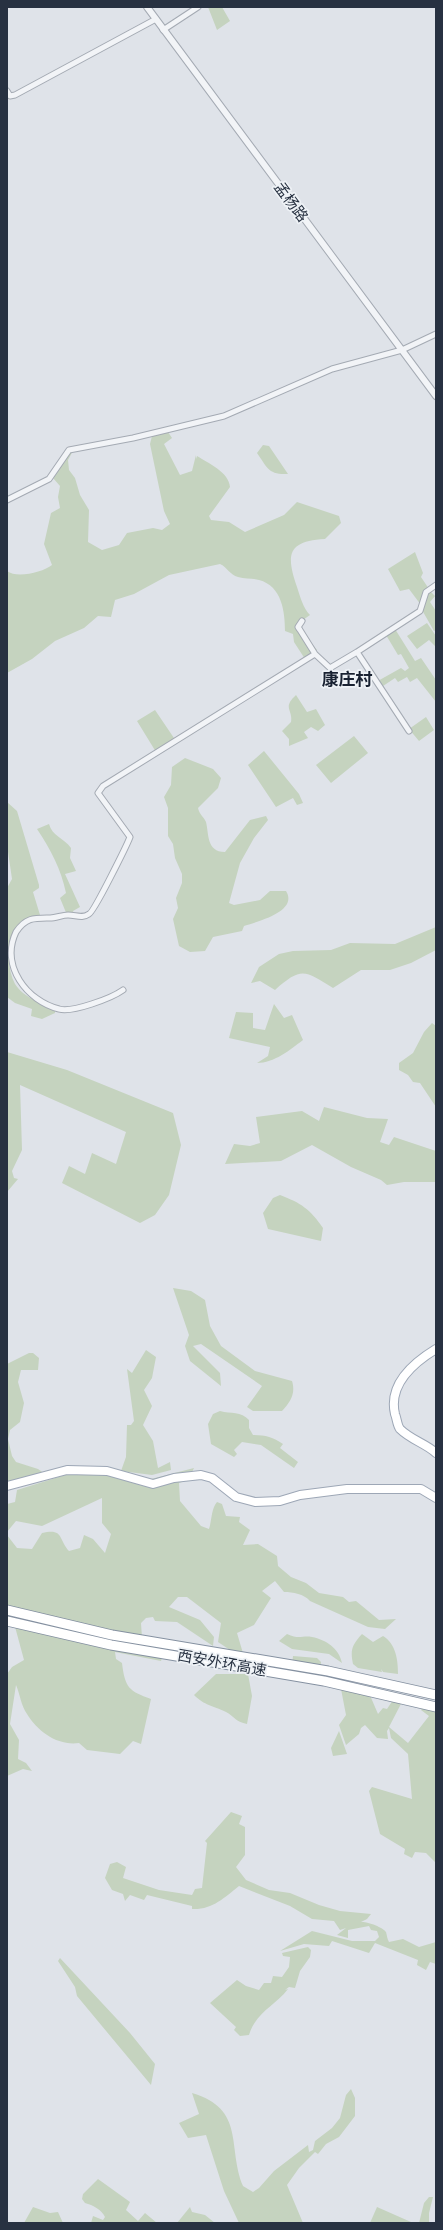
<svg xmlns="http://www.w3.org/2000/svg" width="443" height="2230" viewBox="0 0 443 2230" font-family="Cabin,'Noto Sans SC',sans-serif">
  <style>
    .green { fill: #c5d3bf }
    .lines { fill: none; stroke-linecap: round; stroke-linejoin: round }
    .minor-casing { stroke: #a4aab3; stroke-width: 7 }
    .tertiary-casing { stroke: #a4aab3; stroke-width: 8 }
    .primary-casing { stroke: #9da7b6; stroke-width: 10 }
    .motorway-casing { stroke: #8591a1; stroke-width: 11 }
    .minor { stroke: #f2f4f7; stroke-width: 5 }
    .tertiary { stroke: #f2f4f7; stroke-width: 6 }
    .primary { stroke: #fff; stroke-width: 8 }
    .motorway { stroke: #fff; stroke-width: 9 }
    .labels { text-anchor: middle; stroke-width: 3.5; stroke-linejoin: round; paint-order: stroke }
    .street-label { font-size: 15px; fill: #273141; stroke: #eef2f6 }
    .quarter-label { font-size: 17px; font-weight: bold; fill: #192232; stroke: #eef2f6 }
  </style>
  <rect width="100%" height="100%" fill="#dfe3e9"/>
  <path class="green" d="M208,7H222L230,21L217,30Z
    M168,432L172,438L164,444L180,475L192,471L196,455V459L197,456C208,463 229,472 230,487L209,516L211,520L229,522L245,532L284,515L297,502L339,516L341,523L325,539C287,541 286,555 297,587C300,596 303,608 310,615L300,622L299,628L317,650L305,659L294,642L293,634L285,631C285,612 282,586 259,580C253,578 245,579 238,577C230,575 227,567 220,564L169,575L134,594L115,600L111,617L98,616L84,628L55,641L32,659L7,673V571C17,579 43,572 52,565L44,544L51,513L60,508L58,497L60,486L53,478L66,455L74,449L68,460L69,470L75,478L80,495L89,510L88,542L102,550L119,545L127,533L153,528L162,530L170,524L164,511L150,444L152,436Z
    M263,445L269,446L288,474C268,475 267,467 257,453Z
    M415,552L423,573L421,577L429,589L421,605L409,589L400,591L388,569Z
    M430,591L435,596L430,602L436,611V630L434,631L422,610L424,597Z
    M427,623L436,636V647L429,640L417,649L407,636Z
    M395,629L415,661L421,658L436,680V702L417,678L410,682L407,677L398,682L395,678L380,688L376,682L401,668L405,671L409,668L401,654L398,655L386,635Z
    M296,695L307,712L316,709L325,725L318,731L311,727L304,732L308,738L289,746V739L282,731L291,722C293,709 282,708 296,695Z
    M155,710L176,741L156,752L137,721Z
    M426,717L434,730L419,741L409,729Z
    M354,736L368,753L331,783L316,765Z
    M264,751L299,794L303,803L297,805L293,798L276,807L248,765Z
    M185,758L213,769L221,778L218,788L198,808C199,814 204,817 206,822C209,833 206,852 225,852L250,820L266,816L268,820L254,838L240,863L229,903L234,905L260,900L270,891H286C299,912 255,922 244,926L242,931L213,937L205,951L190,952L179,946L173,919L178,908L176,898L182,883V874L175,858L173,844L168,836V808L164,797L171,785L172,767Z
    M7,802L17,811L39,885V888L33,892L40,915C36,917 30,919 26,922C7,935 5,965 15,984C23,997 42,1004 55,1009V1013L42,1019L31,1016L32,1009L15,1003L7,997V888L12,879L7,845Z
    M49,824C52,836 64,838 71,848L70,858L76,871L65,874L80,907L73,911L74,914L67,915L60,898L66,893C61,869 51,850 37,829Z
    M436,927V950L411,963L390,970H361L333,988C305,971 302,966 275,990L260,981L251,983L259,967L279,954L293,951L331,950L350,943L395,944Z
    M274,1004L284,1018L292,1015L303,1040C290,1050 274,1063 257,1063L268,1056L270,1047L229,1038L236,1012L253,1013V1028L265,1030Z
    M432,1023L436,1026V1107L420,1083L413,1082L408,1075L399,1070V1063L413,1053L424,1032Z
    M7,1052L67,1070L173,1113L181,1145L169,1195L155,1215L140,1223L62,1183L69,1166L85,1174L92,1153L116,1164L126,1132L20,1085L22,1150L12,1171L14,1178L18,1179L7,1192Z
    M324,1107L367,1118L388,1119L380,1142L389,1145L394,1137L436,1151V1182H404L387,1185L381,1180L351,1167L312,1145L281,1161L225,1164L234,1144L250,1146L260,1143L256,1117L302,1111L319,1121Z
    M280,1195C301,1203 310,1209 323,1228L321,1241L268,1229L263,1213L273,1198Z
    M173,1288L191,1291L205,1300L210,1326L221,1346L255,1371L292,1381C296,1394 290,1402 282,1411H253L247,1407L262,1386L201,1344L193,1346L220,1373L221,1386L190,1361L185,1346L189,1335Z
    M146,1350L156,1357L152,1378L144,1390L152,1406L143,1425L153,1441L158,1468L170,1462L171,1470L152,1475L121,1471L126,1457L127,1425H131L134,1421L127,1369L132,1373Z
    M29,1353H33L39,1358L38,1370H21L18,1382L24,1403L20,1422L10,1430L8,1439L12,1456L16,1462L38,1469L48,1476L7,1488V1364Z
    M220,1411C231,1414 241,1411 249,1420V1428L253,1435C265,1435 273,1437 283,1444L280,1448L298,1462L294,1468L261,1445L242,1442L234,1450L237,1454L234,1457L211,1444L208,1424L213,1414Z
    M194,1468L188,1480L179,1483L180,1501L201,1526L209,1529C212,1520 211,1509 217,1502L222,1504L226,1516L240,1517L239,1522L250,1530L243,1545L258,1544L277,1556L278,1566L291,1577L306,1583L319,1593L343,1597L349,1602L356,1601L379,1620L396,1619L385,1629L368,1627L310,1601C304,1594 293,1592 284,1592L275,1581L262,1591L271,1598L254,1625L237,1633L245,1660L218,1642L221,1623L187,1597H178L169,1607L200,1620L214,1637L213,1646L177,1622L155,1621L153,1617L146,1618L141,1623L142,1638L160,1641L164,1652L161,1661L115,1652L116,1659L122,1663C125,1688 129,1691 151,1699L141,1744L133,1741L120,1754L87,1750L79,1743C58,1746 38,1732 27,1714C21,1706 20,1694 16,1685L10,1724L19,1740L18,1759L26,1763L32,1771L23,1769L7,1776V1674L12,1667L24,1660L14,1623L7,1621V1535L17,1548L32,1549L42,1533C64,1528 58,1539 69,1551L80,1548L84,1535L93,1539L105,1553L111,1534L102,1523V1498L42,1526L16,1521L7,1532V1504L15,1502L17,1490L78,1471L151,1479Z
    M287,1634C300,1640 302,1635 312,1637C326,1640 339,1648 342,1663L329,1654L292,1649L279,1641Z
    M362,1634L373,1642L383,1636C396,1644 398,1660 398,1674L383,1672L381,1669L382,1672L358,1668L353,1664C350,1650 352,1645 362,1634Z
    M293,1656L317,1658L321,1662L320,1673L335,1677L333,1685L310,1667L292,1665Z
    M216,1674H248L252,1696L247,1724C236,1722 235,1717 226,1712C212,1705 205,1706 194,1695Z
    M341,1689L369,1693L378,1714L383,1708L387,1709L395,1697L403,1700L389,1727L408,1743L429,1716L421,1710L424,1706L436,1711V1863L426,1853L415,1852L412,1858L404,1854L405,1849L380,1834L369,1791L372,1787L412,1799L408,1754L391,1738L389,1728L387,1731L388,1739L377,1738L365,1725L361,1728L359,1734L346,1745L339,1725L346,1715Z
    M339,1731L347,1754L333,1756L331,1748Z
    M231,1812L242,1816L239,1824L245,1827V1855L236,1867L246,1880L269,1890L290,1893L319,1905L340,1911L371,1914L367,1919L361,1922C366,1921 383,1927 386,1932C387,1935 387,1939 389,1942L403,1939L419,1947L436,1942V1964L430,1962L426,1970L417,1965L418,1960L375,1943L369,1953L332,1941L329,1946L304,1944L280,1951L312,1931L352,1941H375L379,1937L377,1931L371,1930L369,1926L348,1930V1938L337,1935L346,1928L340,1930L334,1921L312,1919L290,1906L239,1886C224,1898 212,1910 192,1909V1906L147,1895L144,1900L130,1895L125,1901L123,1894L112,1890L105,1878L110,1864L117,1862L126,1867L123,1878L159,1890L192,1895L195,1889L202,1888L207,1843L205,1841Z
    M308,1947L311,1950L310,1957L300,1971L295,1988L289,1987L285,1990L288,1989C275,2006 256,2012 249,2035L240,2036L234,2030L236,2027L210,2003L237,1980L246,1986L259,1990L264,1983H271L273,1976L282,1977L289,1967L290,1957L283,1956L282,1953Z
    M60,1958L130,2033L155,2064L151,2085L77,1996L75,1987L58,1961Z
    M351,2089L355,2098V2116L339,2137L326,2144L318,2154L315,2152L299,2168L287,2185L303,2223H239L224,2191L206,2135L188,2138L179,2123L199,2114L192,2093C246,2109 227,2147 243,2186L253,2192L259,2188L274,2171L308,2145L309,2152L313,2150L315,2141L332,2128L340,2118L346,2095Z
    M98,2179L130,2202L126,2210L138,2221L145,2213L157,2223H91L93,2216L103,2220L105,2217C102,2210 93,2205 85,2203L82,2199L83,2194Z
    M429,2197H433L429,2213V2223H419L424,2203Z
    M33,2207L50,2213L58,2212L63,2223H24Z
    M190,2207L192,2212L205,2215L215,2223H177Z
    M377,2207L411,2222V2223H370Z"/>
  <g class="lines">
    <defs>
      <path id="minor" d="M163,30L198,7
        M7,91L10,96L15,95L156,19
        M7,500L49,479L69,450L133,438L224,416L332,369L402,350L436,334
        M302,621L298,627L300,630L315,654L330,668L357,652
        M409,731L357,652L420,611L426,592L436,585
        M123,990C112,998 72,1013 59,1009C27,1001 0,966 16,932C26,917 35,918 50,918C56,918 62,915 68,915C76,915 82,919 89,914C94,912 127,845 130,837L98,793L103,786L315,654"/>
      <path id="tertiary" d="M147,7L436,396"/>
      <path id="primary" d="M436,1349C413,1363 388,1384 395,1414C397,1419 397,1425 400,1429C411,1440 425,1443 436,1453
        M7,1486L67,1470L107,1471L153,1484L174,1478L201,1475L212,1478L236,1497L255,1502L280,1501L300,1495L347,1489H421L436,1498"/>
      <path id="motorway" d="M7,1610L112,1635L328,1671L436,1695
        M7,1621L111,1645L324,1681L436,1707"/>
    </defs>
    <use href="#minor" class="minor-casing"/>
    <use href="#tertiary" class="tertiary-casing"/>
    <use href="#primary" class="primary-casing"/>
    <use href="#motorway" class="motorway-casing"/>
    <use href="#minor" class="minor"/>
    <use href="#tertiary" class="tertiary"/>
    <use href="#primary" class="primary"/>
    <use href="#motorway" class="motorway"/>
  </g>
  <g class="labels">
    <g class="street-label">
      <text transform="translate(291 202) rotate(53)" y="5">孟杨路</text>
      <text transform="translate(222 1663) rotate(10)" y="5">西安外环高速</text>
    </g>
    <g class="quarter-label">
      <text x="347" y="685">康庄村</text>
    </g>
  </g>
  <rect width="443" height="2230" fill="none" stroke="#273141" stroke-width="16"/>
</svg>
